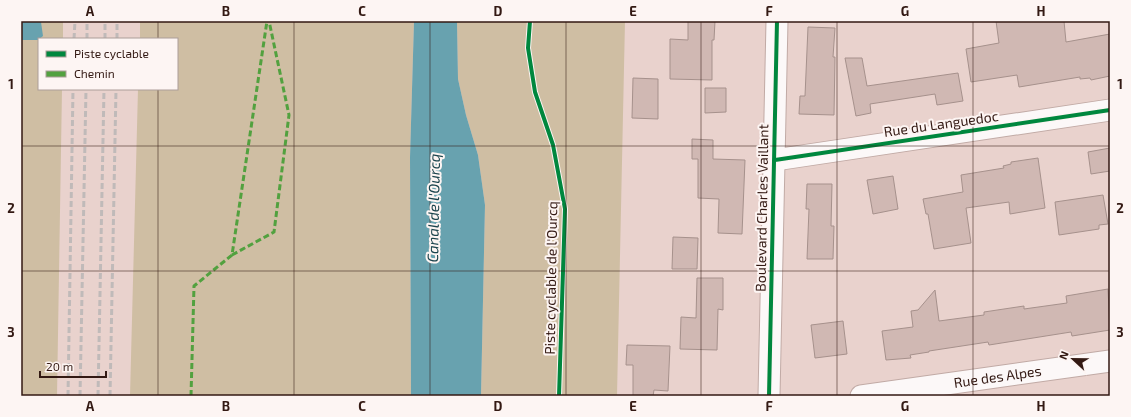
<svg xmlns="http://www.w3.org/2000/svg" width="1131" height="417" viewBox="0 0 1131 417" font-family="'Exo 2',sans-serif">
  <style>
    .green { fill: #cfbea3 }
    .water { fill: #68a2af }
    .building { fill: #d0b8b3; stroke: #a6918c }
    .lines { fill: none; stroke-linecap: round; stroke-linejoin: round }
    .minor-casing { stroke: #c1aaa5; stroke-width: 23 }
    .minor { stroke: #fcf8f8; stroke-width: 21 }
    .rail { stroke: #c0bab9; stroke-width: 3; stroke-dasharray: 6 3; stroke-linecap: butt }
    .quiet { stroke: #52a13f; stroke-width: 3; stroke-dasharray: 6 3; stroke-linecap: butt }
    .cycleway-casing { stroke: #fdf5f3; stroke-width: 6 }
    .cycleway { stroke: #00873e; stroke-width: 4 }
    .grid { fill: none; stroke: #331913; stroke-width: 1; stroke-opacity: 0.55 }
    .labels { text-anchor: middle; stroke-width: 4; stroke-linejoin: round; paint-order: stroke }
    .street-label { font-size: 14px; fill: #331913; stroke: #fdf5f3 }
    .water-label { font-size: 15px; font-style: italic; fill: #1b444d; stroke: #fdf5f3 }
    .neatline { fill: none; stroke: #331913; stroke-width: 1.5 }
    .grid-label { font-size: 13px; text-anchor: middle; font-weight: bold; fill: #331913 }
  </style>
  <rect width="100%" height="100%" fill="#e9d2cd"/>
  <path class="green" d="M21,21H63V39H39V89H62L57,396H21Z
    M140,21H414L410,157L411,396H130L138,89H177V39H140Z
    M457,21H625L617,396H481L485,205L478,155L466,115L458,79Z"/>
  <path class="water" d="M21,21L41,22L43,36L38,40H21Z
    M414,21H457L458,79L466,115L478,155L485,205L481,396H411L410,157Z"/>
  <path class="building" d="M688,21H715L714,40H712V80L670,79V39L688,40Z
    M996,21H1064L1066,42L1110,34V76L1091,80L1090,78L1080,79V77L1019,87L1017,75L971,82L966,49L999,43Z
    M808,27L835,28L833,57H835L834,115L799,114L800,96H805Z
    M845,58H862L867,86L958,73L963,101L937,105L935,94L870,104L871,113L856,116Z
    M633,78L658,79V119L632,118Z
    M705,88H726V112L705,113Z
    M692,139L713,140V159L745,160L742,234L718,233L719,199L698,198V159H692Z
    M1110,148V171L1091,174L1088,152Z
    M1038,158L1045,208L1010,214L1009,202L966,208L971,243L934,249L928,214H926L923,199L963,192L961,175L1004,168L1003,166L1011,164V162Z
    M893,176L898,209L873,214L867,180Z
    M807,184H832L831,226H834L833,259H807L809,209H806Z
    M1103,195L1108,224L1099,225V229L1059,235L1055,202Z
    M673,237L698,238L697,269H672Z
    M697,278H723V310L718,309L717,350L680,349L681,317L696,318Z
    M1108,289L1110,330L1072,336L1071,332L989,345L988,342L929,351V352L910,355L911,358L886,360L882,331L913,327L911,311L918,310L935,290L939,321L984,315V312L1024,306V309L1067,303L1066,296Z
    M843,321L847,354L815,358L811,325Z
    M627,345L670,346L668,391L654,390L653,396H633V365H626Z"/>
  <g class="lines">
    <defs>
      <g id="minor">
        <path d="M775,160L1110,110"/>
        <path d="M769,396L777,21"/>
        <path id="s1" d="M861,396L1110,361"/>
      </g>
    </defs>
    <use href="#minor" class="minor-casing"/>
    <use href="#minor" class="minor"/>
    <path class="rail" d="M74,39L75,21
      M87,39V21
      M105,39V21
      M117,39V21
      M68,396L73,89
      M80,396L86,89
      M98,396L104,89
      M110,396L116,89"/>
    <path class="quiet" d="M232,255L274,232L289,115L269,21
      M191,396L194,286L232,255L267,21"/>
    <defs>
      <path id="cycleway" d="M530,21L528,48L535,92L553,145L565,209L559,396
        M775,160L1110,110
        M769,396L777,21"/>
    </defs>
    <use href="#cycleway" class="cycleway-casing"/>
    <use href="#cycleway" class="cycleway"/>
  </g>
  <path class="grid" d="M158,21V39M294,21V396M430,21V396M566,21V396M701,21V396M837,21V396M973,21V396M158,89V396M21,146H1110M21,271H1110"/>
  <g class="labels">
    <g class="street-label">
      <text transform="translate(941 124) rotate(-8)" y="5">Rue du Languedoc</text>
      <text transform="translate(762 208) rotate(-89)" y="5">Boulevard Charles Vaillant</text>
      <text transform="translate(551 278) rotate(-89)" y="5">Piste cyclable de l'Ourcq</text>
      <text dy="5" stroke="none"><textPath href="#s1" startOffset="138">Rue des Alpes</textPath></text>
    </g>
    <g class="water-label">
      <text transform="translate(434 208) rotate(-89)" y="5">Canal de l'Ourcq</text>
    </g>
  </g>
  <rect width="1131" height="417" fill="none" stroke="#fdf5f3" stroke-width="44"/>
  <rect x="38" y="38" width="140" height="52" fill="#fdf5f3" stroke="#ac9d99"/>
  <rect x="46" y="51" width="20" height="6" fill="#00873e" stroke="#ac9d99"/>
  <text x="74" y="58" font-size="12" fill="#331913">Piste cyclable</text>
  <rect x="46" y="71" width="20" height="6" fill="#52a13f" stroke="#ac9d99"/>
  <text x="74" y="78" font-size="12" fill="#331913">Chemin</text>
  <g transform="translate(1073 359) rotate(292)" stroke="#fdf5f3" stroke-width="3" paint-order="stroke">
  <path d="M0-3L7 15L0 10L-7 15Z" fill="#331913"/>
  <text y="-6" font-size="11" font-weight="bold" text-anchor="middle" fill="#331913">N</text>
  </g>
  <path d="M40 371v6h66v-6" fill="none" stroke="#331913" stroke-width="2"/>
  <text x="46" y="371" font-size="12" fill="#331913" stroke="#fdf5f3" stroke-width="3" paint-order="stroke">20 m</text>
  <rect x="22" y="22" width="1087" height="373" class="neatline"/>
  <g class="grid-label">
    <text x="90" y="16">A</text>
    <text x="226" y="16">B</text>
    <text x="362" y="16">C</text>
    <text x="498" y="16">D</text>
    <text x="633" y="16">E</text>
    <text x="769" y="16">F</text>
    <text x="905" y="16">G</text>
    <text x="1041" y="16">H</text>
    <text x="11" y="89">1</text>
    <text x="1120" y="89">1</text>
    <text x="11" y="213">2</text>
    <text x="1120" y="213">2</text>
    <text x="11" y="337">3</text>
    <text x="1120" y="337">3</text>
    <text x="90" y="411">A</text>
    <text x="226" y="411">B</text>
    <text x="362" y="411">C</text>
    <text x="498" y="411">D</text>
    <text x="633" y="411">E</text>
    <text x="769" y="411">F</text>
    <text x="905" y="411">G</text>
    <text x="1041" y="411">H</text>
  </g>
</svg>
